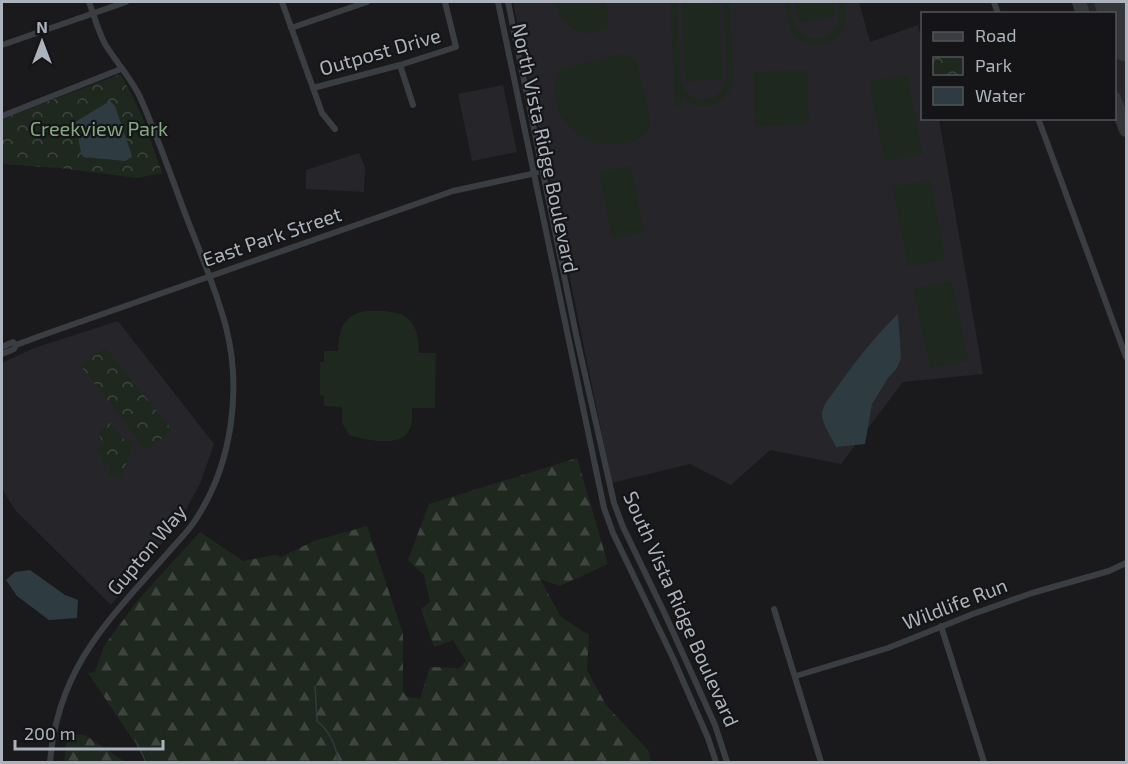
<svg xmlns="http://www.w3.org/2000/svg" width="1128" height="764" viewBox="0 0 1128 764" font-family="'Exo 2',sans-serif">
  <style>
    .built { fill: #26262a }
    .forest { fill: url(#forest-firs) }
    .park { fill: url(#park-crowns) }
    .pitch { fill: #1f281f }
    .water { fill: #2e3c42 }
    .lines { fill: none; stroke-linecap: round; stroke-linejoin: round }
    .stream { stroke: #2e3c42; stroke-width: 1.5 }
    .taxiway { stroke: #34363a; stroke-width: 14 }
    .runway { stroke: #34363a; stroke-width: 33 }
    .minor { stroke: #3a3d42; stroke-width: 6 }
    .labels { text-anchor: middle; stroke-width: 4.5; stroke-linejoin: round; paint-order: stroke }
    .street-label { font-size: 20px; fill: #acb3bd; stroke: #151517 }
    .park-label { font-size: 20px; fill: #85a982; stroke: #151517 }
  </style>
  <defs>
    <pattern id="forest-firs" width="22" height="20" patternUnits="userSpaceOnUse" patternTransform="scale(1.5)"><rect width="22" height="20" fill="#1f281f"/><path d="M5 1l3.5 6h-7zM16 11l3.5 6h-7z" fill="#3d453e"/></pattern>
    <pattern id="park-crowns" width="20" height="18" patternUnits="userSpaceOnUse" patternTransform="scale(1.5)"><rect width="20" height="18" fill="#1f281f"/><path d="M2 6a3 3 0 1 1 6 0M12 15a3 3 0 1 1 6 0" fill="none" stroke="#3d453e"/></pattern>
  </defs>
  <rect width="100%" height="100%" fill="#1a1a1c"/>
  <path class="built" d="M513,2H859L870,42L918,25L922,44V118L939,119L983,374L903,382L841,464L770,450L731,485L690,464L612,483Z
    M1079,2H1126V135L1115,101L1114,14L1083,13Z
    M503,85L517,152L472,161L458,94Z
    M359,153L365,167L364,192L306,189V170Z
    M118,321L214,444L200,484L178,524L111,605L15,510L2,489V363L34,348Z"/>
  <path class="forest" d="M577,458L608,564L560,586L540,579L561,617L589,635L587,670L606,705L648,750L651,762H148L88,673L95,672L104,646L138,600L200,532L243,561L275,555L281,557L314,541L367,526L403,634V692L406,696L420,699L430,667L459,668L466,661L453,640L434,647L421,609L430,602L424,575L408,560L429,504Z
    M72,734L85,735L125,762H64L67,738Z"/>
  <path class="park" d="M118,75H121L132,95L143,119L162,173L137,178L60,168L2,164V119Z
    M105,347L172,430L146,451L81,366Z
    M110,423L122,438L131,441L133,446L121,477L108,475L109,463L100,462L102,458L96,449L104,443L97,433Z"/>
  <path class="pitch" d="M555,2H605L610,27C604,29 598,32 592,33C573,34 558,20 555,2Z
    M670,2H677L681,85L690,96L701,100L714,97L724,88L727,75L723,2H730L733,78L730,90L720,102L708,106L693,105L681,97V106L675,107Z
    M682,2H719L722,80L685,81Z
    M784,2H789C791,10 792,22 797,29C809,45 835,40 839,21C841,14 839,8 837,2H843C845,9 846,17 844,25C838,47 807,51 794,34C788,25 787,12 784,2Z
    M794,2H833L836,15L799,23Z
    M624,53L637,62L651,125C643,138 635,142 620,144C575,150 543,110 559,69Z
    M807,70L809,124L755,126L753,72Z
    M907,74L923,154L885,162L869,82Z
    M631,166L644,232L612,239L599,172Z
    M930,180L946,259L908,267L892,187Z
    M952,281L968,361L930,368L913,289Z
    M365,311C400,310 419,313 419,353H436L435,408H412C412,416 413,425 408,432C397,448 363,439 349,435L342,423V407L324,406V396L320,395V362H324V351H338C339,330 342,316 365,311Z"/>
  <path class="water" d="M110,101L115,106L131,153L132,157L125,161L83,157L81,152L75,122Z
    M898,314L901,358L897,368L888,378L872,404L865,444L836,447C832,438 821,423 822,413C823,404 831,396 836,389C855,362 874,337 898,314Z
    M30,570L65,595L78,600L77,618L49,620L17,596L6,580L15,572Z"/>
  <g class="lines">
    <path class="stream" d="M315,686L317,721C329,730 337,747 338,762
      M135,740L146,762"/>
    <path class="taxiway" d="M1079,2L1083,14
      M1114,98L1126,130"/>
    <path class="runway" d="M1111,2L1126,45"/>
    <path class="minor" d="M282,2L322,113L335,129
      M498,2L604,508L613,533L673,658L708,738L716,762
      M508,2L577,339L614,503L623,527L664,612L715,725L727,762
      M994,2L998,14
      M291,28L367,2
      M2,45L126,2
      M400,65L413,105
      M313,88L400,65L456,47L445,2
      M2,116L121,69
      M1038,118L1126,357
      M2,347L13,342L16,345
      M2,354L14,349L16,345L40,336L453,191L536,173
      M774,609L821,762
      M941,626L984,762
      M796,676L888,648L973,614L1032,593L1109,571L1126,563
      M50,762C58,664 112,617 173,547C181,538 190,529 196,519C232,464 242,390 226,327C216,289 200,252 186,216C171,176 157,135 140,97C131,78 116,62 105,44C98,31 94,15 89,2"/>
  </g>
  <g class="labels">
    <g class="street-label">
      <text transform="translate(380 52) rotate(-16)" y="7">Outpost Drive</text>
      <text transform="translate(545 148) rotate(78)" y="7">North Vista Ridge Boulevard</text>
      <text transform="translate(272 237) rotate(-19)" y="7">East Park Street</text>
      <text transform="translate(147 550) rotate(-50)" y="7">Gupton Way</text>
      <text transform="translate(955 604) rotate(-21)" y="7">Wildlife Run</text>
      <text transform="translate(681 609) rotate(66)" y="7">South Vista Ridge Boulevard</text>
    </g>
    <g class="park-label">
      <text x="99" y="136">Creekview Park</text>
    </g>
  </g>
  <rect width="1128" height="764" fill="none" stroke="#acb3bd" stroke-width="6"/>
  <rect x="921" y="12" width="195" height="108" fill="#151517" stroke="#515459" stroke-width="1.5"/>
  <rect x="933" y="32" width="30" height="9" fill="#3a3d42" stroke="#515459" stroke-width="1.5"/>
  <text x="975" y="42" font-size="18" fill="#acb3bd">Road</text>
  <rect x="933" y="57" width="30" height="18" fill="url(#park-crowns)" stroke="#515459" stroke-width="1.5"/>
  <text x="975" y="72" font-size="18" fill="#acb3bd">Park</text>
  <rect x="933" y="87" width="30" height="18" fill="#2e3c42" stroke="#515459" stroke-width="1.5"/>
  <text x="975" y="102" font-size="18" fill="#acb3bd">Water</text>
  <g transform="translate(42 42)" stroke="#151517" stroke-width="4.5" paint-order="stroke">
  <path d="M0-4.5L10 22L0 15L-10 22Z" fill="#acb3bd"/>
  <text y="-9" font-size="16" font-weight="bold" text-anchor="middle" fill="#acb3bd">N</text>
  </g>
  <path d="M15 740v9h148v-9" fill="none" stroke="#acb3bd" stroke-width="3"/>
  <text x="24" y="740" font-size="18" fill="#acb3bd" stroke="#151517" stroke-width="4.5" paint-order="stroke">200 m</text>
</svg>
